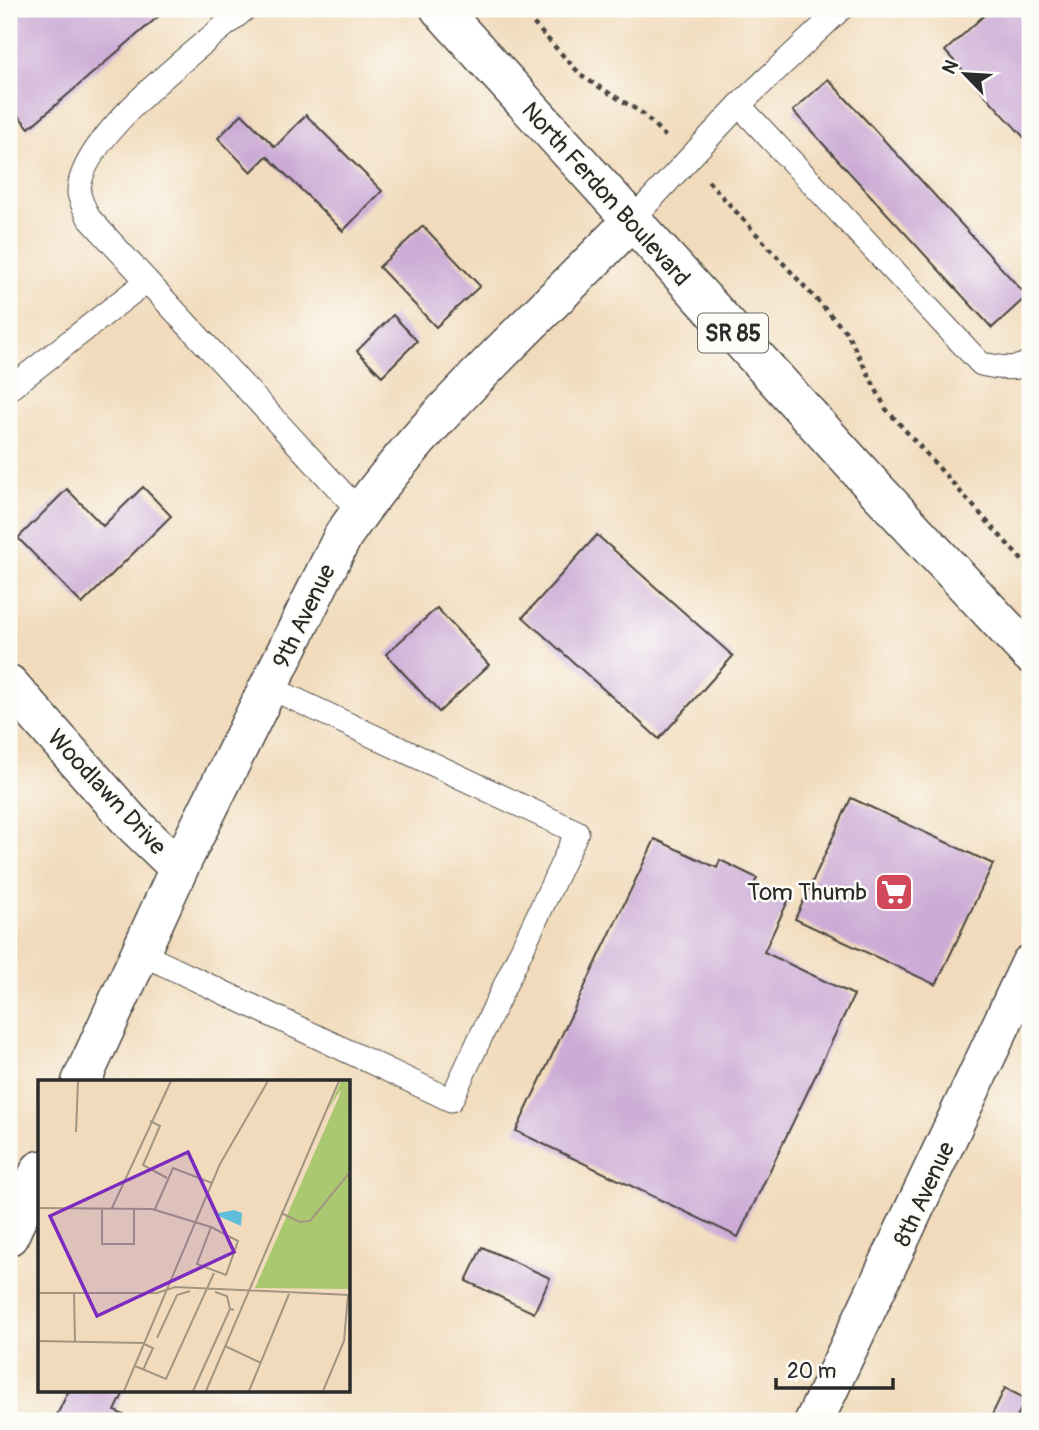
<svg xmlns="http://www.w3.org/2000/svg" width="1039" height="1430" viewBox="0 0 1039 1430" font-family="Pangolin,sans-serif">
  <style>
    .building { fill: #ccacd6 }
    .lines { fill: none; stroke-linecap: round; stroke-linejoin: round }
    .lane-casing { stroke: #494541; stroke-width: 25 }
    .street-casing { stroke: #494541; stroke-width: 41 }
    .primary-casing { stroke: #494541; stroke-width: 41 }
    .path { stroke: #494541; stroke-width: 4.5; stroke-dasharray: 5 5; stroke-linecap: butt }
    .lane { stroke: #fff; stroke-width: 23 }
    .street { stroke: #fff; stroke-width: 38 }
    .primary { stroke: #fff; stroke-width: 38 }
    .labels { text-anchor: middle; stroke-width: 5; stroke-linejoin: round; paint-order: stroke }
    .shield { fill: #fdfcf7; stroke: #6a6a68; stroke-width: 2 }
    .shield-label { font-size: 23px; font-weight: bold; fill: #2b2b2b }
    .street-label { font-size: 24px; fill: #2b2b2b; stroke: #fdfcf7 }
    .poi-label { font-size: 24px; fill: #2b2b2b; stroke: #fdfcf7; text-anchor: end }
    .inset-road { fill: none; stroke: #a29582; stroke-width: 2 }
    .view { fill: #7b2cbf; fill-opacity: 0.15; stroke: #7b2cbf; stroke-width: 3.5 }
    .inset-edge { fill: none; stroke: #2b2b2b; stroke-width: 3.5 }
  </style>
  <rect width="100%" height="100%" fill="#fdfcf7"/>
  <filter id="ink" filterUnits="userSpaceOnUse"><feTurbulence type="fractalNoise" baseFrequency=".0143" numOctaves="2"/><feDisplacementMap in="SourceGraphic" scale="14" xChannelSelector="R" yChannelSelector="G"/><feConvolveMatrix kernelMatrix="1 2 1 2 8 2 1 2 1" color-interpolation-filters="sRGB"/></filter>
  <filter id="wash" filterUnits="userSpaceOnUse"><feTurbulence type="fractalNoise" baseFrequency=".00686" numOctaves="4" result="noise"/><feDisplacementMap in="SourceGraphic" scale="28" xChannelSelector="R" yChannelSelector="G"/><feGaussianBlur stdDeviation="1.57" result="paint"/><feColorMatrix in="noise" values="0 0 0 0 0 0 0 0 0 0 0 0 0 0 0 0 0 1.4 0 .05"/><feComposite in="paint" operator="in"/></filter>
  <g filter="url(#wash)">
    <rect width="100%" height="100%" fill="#f1dbbc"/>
    <g id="blocks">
      <path class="building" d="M9,9H167L29,128L9,105Z
        M991,9H1030V144L945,51Z
        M828,79L1027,296L992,328L793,111Z
        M242,114L275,147L306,115L382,191L343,231L267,156L251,172L218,138Z
        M423,226L480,286L436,327L379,267Z
        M393,315L417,341L382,376L357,351Z
        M143,487L171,516L82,604L18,538L67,489L103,526Z
        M597,535L733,656L659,739L523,617Z
        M437,608L489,665L439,712L386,654Z
        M851,798L993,864L936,985L795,919Z
        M655,839L717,868L720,860L757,878L754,884L788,901L764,952L854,995L738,1237L516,1131Z
        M482,1247L550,1278L534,1313L466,1281Z
        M1005,1388L1026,1399L1015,1421H989Z
        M69,1390H125L115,1411L136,1421H54Z"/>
    </g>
  </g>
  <g filter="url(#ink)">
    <use href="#blocks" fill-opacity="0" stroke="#494541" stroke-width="2"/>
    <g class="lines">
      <defs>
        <path id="lane" d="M245,9C204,44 77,138 79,193C80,201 86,211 89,218L360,512
          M739,105L981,364C996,367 1018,372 1030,361
          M631,221L739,105L841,9
          M9,389L147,281
          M140,953L451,1100L577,832L269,687"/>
        <path id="street" d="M9,684L131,822L179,868
          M81,1082L179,868L343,536C422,419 534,324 631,221
          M9,1236L40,1170
          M814,1421L1030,964"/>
        <path id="primary" d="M440,9L872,485L1030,654"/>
      </defs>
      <use href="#lane" class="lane-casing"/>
      <use href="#street" class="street-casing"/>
      <use href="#primary" class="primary-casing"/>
      <path class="path" d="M520,9L583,77L642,113L666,137
        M708,181L847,333L886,409L1030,569"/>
      <use href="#lane" class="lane"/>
      <use href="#street" class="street"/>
      <use href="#primary" class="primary"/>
    </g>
  </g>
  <defs>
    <symbol id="supermarket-square" viewBox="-11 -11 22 22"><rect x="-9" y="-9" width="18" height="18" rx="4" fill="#d1495b" stroke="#fdfcf7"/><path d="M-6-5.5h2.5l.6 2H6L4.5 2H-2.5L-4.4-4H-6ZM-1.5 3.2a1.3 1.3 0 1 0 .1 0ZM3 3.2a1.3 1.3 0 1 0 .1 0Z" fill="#fff"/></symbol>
  </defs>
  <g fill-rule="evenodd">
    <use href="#supermarket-square" x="872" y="870" width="44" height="44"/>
  </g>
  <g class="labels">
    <rect class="shield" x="698" y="313.5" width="70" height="39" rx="5"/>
    <g class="shield-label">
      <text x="733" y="341">SR 85</text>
    </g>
    <g class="street-label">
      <text transform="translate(606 194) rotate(48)" y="8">North Ferdon Boulevard</text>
      <text transform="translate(304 616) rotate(-64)" y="8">9th Avenue</text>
      <text transform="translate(107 792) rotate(47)" y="8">Woodlawn Drive</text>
      <text transform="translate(924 1194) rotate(-65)" y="8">8th Avenue</text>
    </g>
    <g class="poi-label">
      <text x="867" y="900">Tom Thumb</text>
    </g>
  </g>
  <g transform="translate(38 1080)">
    <rect width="312" height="312" fill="#f1dbbc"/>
    <path d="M303,1H311V209L217,208L301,17L303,9L290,30Z" fill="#aac86f"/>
    <path d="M196,130L204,133L203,146L176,134Z" fill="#5ebedc"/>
    <path class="inset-road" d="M112,41L122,46L105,85L129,98M38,52L40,1M0,128L114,129L173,147L200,161L188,195L159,184L173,147M64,128V164H96V128M74,128L133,1M117,129L135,88L174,103M243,133L262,142L272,141L312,92M177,212L189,216L192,229M0,213H119L137,207L312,215M36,213L37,261M119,258L139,215L152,211M0,261L106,263M187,266L223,283M97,286L128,299L176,193M105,290L115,268L106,264M86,311L182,84L230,1M155,311L192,229L196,230M168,311L301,1M211,311L251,214M285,311L306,261L310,215"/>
    <path class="view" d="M150,72L196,172L59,236L12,136Z"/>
    <rect width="312" height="312" class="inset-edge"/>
  </g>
  <rect width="1039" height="1430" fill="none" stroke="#fdfcf7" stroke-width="35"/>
  <g transform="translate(965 74) rotate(295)" stroke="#fdfcf7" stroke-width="5" paint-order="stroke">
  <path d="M0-5L12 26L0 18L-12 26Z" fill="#2b2b2b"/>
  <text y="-10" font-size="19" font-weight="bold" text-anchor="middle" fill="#2b2b2b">N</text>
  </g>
  <path d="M776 1378v10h117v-10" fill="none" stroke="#2b2b2b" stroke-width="3.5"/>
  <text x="787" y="1378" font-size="21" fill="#2b2b2b" stroke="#fdfcf7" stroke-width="5" paint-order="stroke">20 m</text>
</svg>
